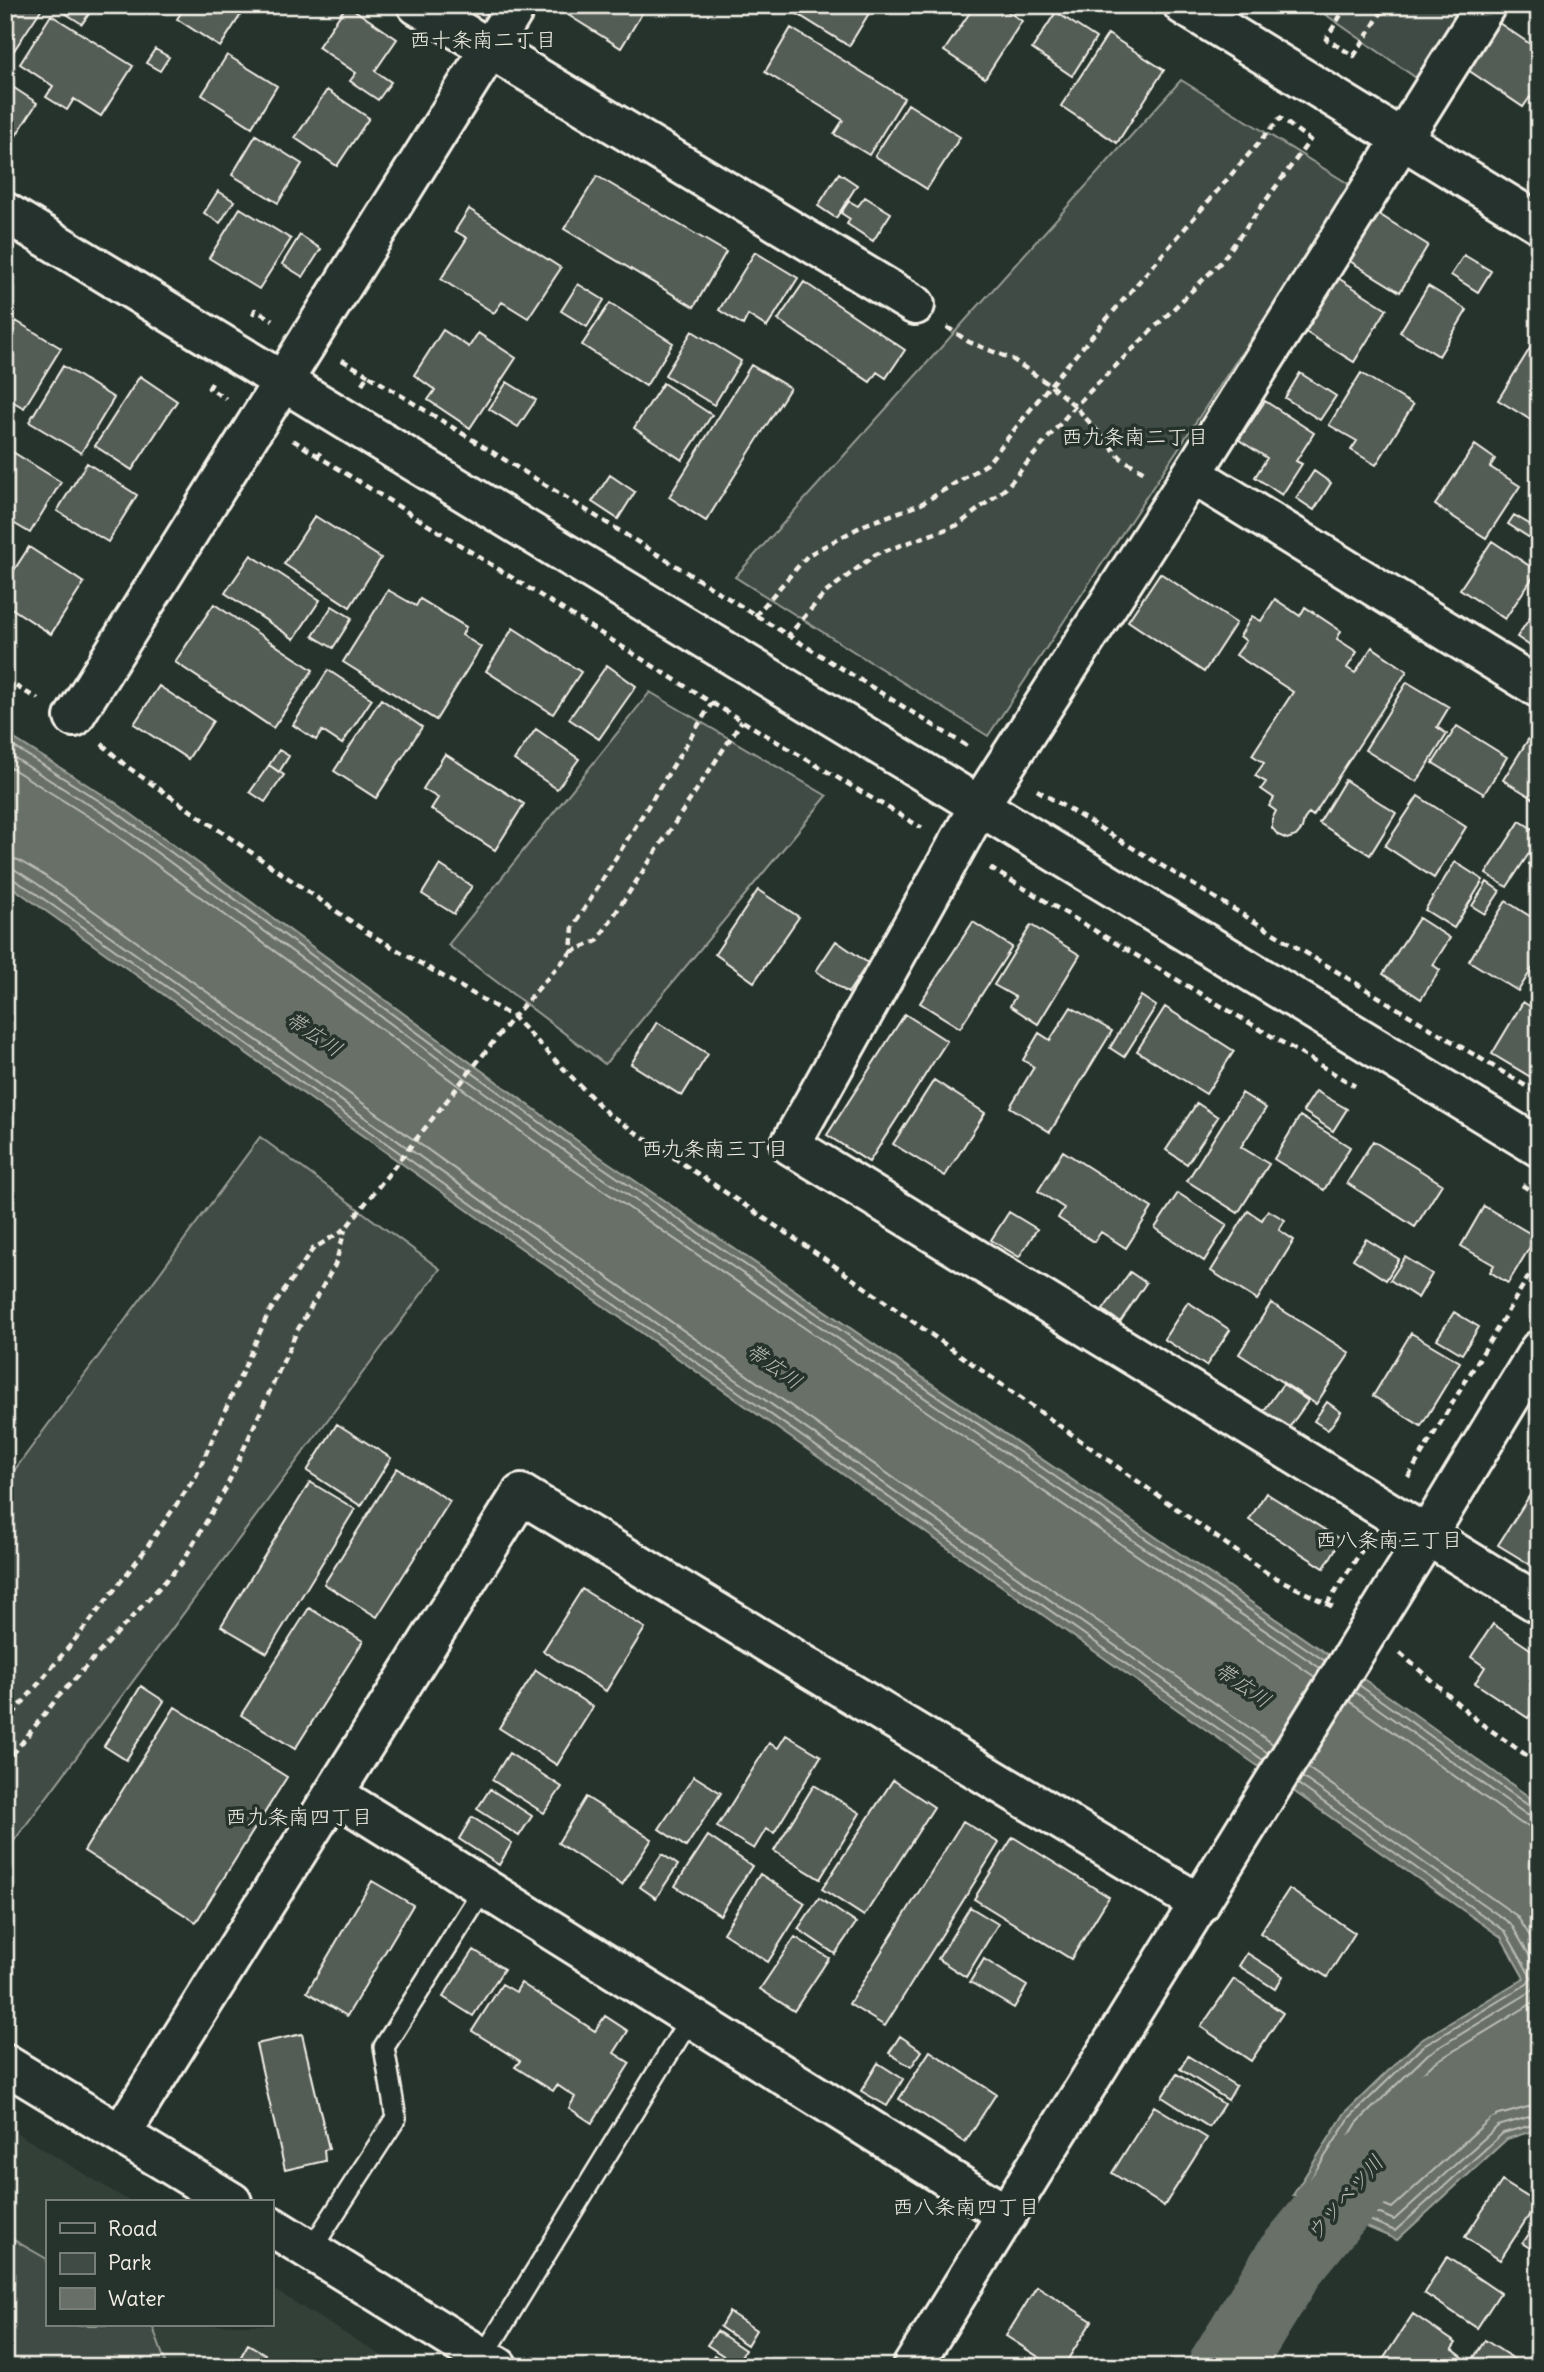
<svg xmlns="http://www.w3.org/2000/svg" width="1544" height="2372" viewBox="0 0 1544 2372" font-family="Delius,'Klee One',sans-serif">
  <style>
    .built { fill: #333f39 }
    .green { fill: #414b45; stroke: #9a9e96; stroke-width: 2 }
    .water { fill: #676f68; stroke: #9fa39b; stroke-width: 2 }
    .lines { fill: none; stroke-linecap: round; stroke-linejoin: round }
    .shore { stroke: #bcbdb5; stroke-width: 2 }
    .river { stroke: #676f68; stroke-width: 74 }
    .building { fill: #525c55; stroke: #f4f1e8; stroke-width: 2 }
    .service-casing { stroke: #f4f1e8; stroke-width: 24 }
    .minor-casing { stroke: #f4f1e8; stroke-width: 44 }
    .tertiary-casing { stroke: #f4f1e8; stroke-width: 44 }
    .path { stroke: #f4f1e8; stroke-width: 4.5; stroke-dasharray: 7 5; stroke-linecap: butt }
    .service { stroke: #26332d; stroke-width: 19 }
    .minor { stroke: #26332d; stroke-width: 38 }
    .tertiary { stroke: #26332d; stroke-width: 38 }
    .labels { text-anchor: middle; stroke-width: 7; stroke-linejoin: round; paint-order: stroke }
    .neighbourhood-label { font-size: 21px; fill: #f4f1e8; stroke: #26332d }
    .water-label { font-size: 21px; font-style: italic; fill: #bcbdb5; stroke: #26332d }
  </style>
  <rect width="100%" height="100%" fill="#26332d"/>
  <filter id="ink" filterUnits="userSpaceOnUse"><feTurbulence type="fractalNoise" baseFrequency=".0143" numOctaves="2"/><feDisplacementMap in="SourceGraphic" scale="14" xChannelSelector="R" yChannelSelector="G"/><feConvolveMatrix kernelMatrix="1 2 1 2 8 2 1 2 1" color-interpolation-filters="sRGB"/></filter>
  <g filter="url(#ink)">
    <path class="built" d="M5,2126L131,2202H47V2325H271V2288L400,2367H5Z"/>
    <path class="green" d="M1312,5H1470L1422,82Z
      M1181,80L1352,186L988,736L735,577Z
      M650,692L827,796L605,1064L448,945Z
      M260,1137L440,1269L5,1853V1483Z
      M5,2235L47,2259V2325H152L167,2367H5Z"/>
    <path class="water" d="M5,733L116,803L590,1150L1410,1711L1539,1804V2129L1507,2139L1397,2240L1293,2195L1345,2113L1418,2042L1524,1978L1501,1937L511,1241L5,882Z"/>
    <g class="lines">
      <path class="shore" d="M5,741L112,809L586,1156L1325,1661
        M5,752L107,816L581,1163L1320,1668
        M5,764L102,825L575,1171L1315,1677
        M5,857L18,860L42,874L526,1220L1273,1744
        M5,868L14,869L36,883L520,1228L1268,1753
        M5,877L11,878L31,890L515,1235L1263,1760
        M1359,1685L1532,1808L1539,1809
        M1355,1692L1527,1815L1539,1818
        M1349,1701L1522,1824L1539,1829
        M1308,1768L1517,1916L1539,1950
        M1302,1777L1511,1924L1539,1972
        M1298,1784L1505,1931L1531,1977L1527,1984L1422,2047L1350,2117L1305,2188V2192L1395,2231L1503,2133L1539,2123
        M1539,1981L1532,1991L1428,2054L1357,2123L1318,2187L1394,2220L1498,2126L1539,2114
        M1539,1999L1434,2063L1365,2129L1333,2183L1392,2208L1492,2117L1539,2104"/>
      <path class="river" d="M1225,2367L1291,2260L1364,2171L1438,2107L1539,2046"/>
    </g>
    <path class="building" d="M5,5H44L5,64Z
      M88,5L93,8L82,24L54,6Z
      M186,5H247L220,47L177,19Z
      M347,5L397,39L375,71L391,82L378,100L350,81L356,73L318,47Z
      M573,5H647L621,48L568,15Z
      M783,5H874L849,46Z
      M975,5H998L1022,21L985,78L944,51Z
      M1056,12L1096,38L1072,76L1032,49Z
      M51,15L133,66L101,116L74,99L67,110L46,97L53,86L20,64Z
      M1499,23L1539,50V103L1530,97L1523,107L1468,70Z
      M791,28L904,98L869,155L834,134L843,120L765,72Z
      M1108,34L1164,70L1117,143L1061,106Z
      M155,49L169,57L160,71L146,63Z
      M227,55L277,86L252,127L202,95Z
      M5,82L37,103L8,148L5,146Z
      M327,90L369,118L337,166L295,138Z
      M908,104L960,137L927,189L875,156Z
      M256,135L302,164L278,203L232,175Z
      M839,173L857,185L836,218L818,206Z
      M597,176L726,252L694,307L564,229Z
      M218,191L234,201L220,223L204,213Z
      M865,197L891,213L873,241L847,224L850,219L841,213L849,201L858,206Z
      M240,208L291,239L259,289L209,258Z
      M469,209L561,268L528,318L502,302L494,313L441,279L467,238L455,231Z
      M1377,213L1428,245L1400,292L1348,260Z
      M300,235L321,249L303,277L282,264Z
      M755,252L798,278L767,327L748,315L743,325L719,310Z
      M1464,255L1491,271L1478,292L1451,275Z
      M1338,278L1387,309L1354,362L1304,331Z
      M804,282L905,350L886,378L877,372L870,382L778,320Z
      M578,284L604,300L587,327L561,311Z
      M1428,286L1467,310L1439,356L1400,332Z
      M610,303L673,343L646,386L582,345Z
      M16,321L61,348L24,408L5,397V338Z
      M443,330L469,347L478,333L516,358L470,428L428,400L435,390L414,375Z
      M692,331L741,361L714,405L665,375Z
      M1537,337L1539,338V425L1498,400Z
      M751,365L790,388L706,521L669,497Z
      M63,366L114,398L81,453L29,422Z
      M1300,373L1336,396L1320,420L1285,398Z
      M1361,373L1413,405L1376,465L1351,450L1357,441L1329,425Z
      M140,376L177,401L132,470L95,446Z
      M507,382L536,400L518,427L489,409Z
      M663,383L712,415L682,460L634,428Z
      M1265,401L1314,433L1296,461L1302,464L1282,495L1255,477L1267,458L1239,440Z
      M1475,445L1495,459L1490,467L1520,486L1486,538L1435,505Z
      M8,449L61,482L30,533L5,518V455Z
      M87,463L137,495L108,542L57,511Z
      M1314,471L1331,483L1314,510L1296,498Z
      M610,475L635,492L618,519L592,502Z
      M1514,515L1536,528L1530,538L1508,524Z
      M315,516L381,558L350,607L284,564Z
      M1492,541L1537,571L1505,619L1460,589Z
      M29,547L84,583L51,634L5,604V584Z
      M251,555L320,600L294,639L225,593Z
      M1160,573L1236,623L1204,672L1128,621Z
      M388,590L416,606L420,599L466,627L462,635L481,647L436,720L343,662Z
      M1275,599L1300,616L1305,607L1341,631L1337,639L1357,652L1347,668L1355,673L1372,647L1407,671L1313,816L1309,813L1304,820L1302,829L1296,836L1287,839L1278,835L1272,828V819L1276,811L1269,806L1274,798L1261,789L1266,782L1255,776L1264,763L1252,755L1293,692L1236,655L1246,641L1240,636L1252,616L1261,621Z
      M214,604L313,670L273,728L175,662Z
      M1539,604V652L1517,637Z
      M332,606L352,618L333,648L313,636Z
      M513,628L581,672L553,714L486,671Z
      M607,665L636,686L599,739L569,719Z
      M328,670L372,699L342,744L322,731L316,740L293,725Z
      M1407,682L1449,707L1437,727L1447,734L1417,782L1365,750Z
      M159,686L213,721L188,759L134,724Z
      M381,699L422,727L376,798L334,771Z
      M1457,726L1507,757L1484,794L1433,763Z
      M536,729L579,759L557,789L514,760Z
      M1531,735L1539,740V802L1503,780Z
      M279,750L289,756L279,772L269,765Z
      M445,754L524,804L495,850L431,809L438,798L423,789Z
      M269,765L284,775L265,802L250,792Z
      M1345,780L1396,813L1370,855L1319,823Z
      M1418,796L1466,827L1434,878L1385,846Z
      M1520,821L1539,833V838L1507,887L1486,874Z
      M1539,848V870L1529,864Z
      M1455,862L1483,880L1454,928L1425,910Z
      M440,865L472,886L454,914L422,894Z
      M1487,882L1500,891L1485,914L1472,906Z
      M758,890L799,917L754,982L715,954Z
      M1506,901L1539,922V958L1518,991L1469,961Z
      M1419,918L1450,938L1433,965L1440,970L1421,999L1383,974Z
      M973,922L1012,947L960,1028L920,1003Z
      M1031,925L1080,955L1038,1024L1010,1006L1015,997L994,985Z
      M836,941L868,963L848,993L816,971Z
      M1141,996L1156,1006L1124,1057L1110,1048Z
      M1523,1002L1539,1012V1082L1492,1054Z
      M1071,1007L1112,1031L1050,1132L1010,1107L1034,1067L1023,1060L1039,1033L1050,1040Z
      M1165,1007L1234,1051L1206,1094L1137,1051Z
      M905,1014L947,1041L869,1162L827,1135Z
      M657,1022L708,1054L682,1096L631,1064Z
      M934,1080L985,1113L945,1176L893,1144Z
      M1316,1091L1347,1109L1333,1131L1303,1111Z
      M1242,1093L1266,1108L1241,1147L1269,1164L1238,1213L1187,1181Z
      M1197,1103L1218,1117L1187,1164L1166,1150Z
      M1300,1116L1350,1147L1324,1190L1274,1159Z
      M1373,1141L1442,1184L1415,1227L1347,1183Z
      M1063,1151L1152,1208L1126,1248L1101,1232L1094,1242L1058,1218L1064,1208L1038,1191Z
      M1178,1193L1227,1225L1204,1261L1155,1228Z
      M1484,1206L1536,1237L1508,1283L1490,1272L1494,1265L1461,1246Z
      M1268,1210L1285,1220L1279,1230L1294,1240L1257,1300L1211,1271L1248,1211L1262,1220Z
      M1009,1212L1037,1229L1019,1257L991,1240Z
      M1366,1239L1399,1259L1386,1280L1353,1259Z
      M1405,1257L1432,1274L1418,1298L1390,1280Z
      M1130,1272L1146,1283L1120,1322L1103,1310Z
      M1188,1302L1230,1330L1206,1366L1164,1339Z
      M1271,1303L1350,1353L1316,1404L1239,1354Z
      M1454,1312L1479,1327L1462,1354L1437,1339Z
      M1411,1333L1460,1362L1421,1426L1373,1396Z
      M1283,1384L1308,1401L1288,1429L1263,1412Z
      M1327,1402L1341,1412L1328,1430L1314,1421Z
      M337,1424L391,1458L361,1506L307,1471Z
      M397,1468L450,1501L377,1617L324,1584Z
      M1539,1481V1570L1498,1545Z
      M310,1482L355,1509L267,1653L221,1626Z
      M1266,1493L1341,1540L1324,1568L1249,1520Z
      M582,1589L645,1628L606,1691L543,1651Z
      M309,1608L363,1641L295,1749L241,1715Z
      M1493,1624L1539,1655V1702L1528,1718L1475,1683L1485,1667L1471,1657Z
      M536,1670L593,1707L557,1765L499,1728Z
      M141,1686L164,1701L126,1760L104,1746Z
      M175,1707L287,1777L196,1922L84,1851Z
      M786,1735L821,1756L774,1833L766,1829L754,1849L717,1827L769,1743L778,1748Z
      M509,1753L562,1787L544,1813L492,1780Z
      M694,1776L721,1793L686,1847L659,1829Z
      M893,1780L934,1807L864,1916L822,1889Z
      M814,1785L860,1813L820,1879L774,1851Z
      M490,1789L532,1816L519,1836L477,1809Z
      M586,1797L652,1839L622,1885L558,1843Z
      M472,1817L512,1843L499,1865L459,1839Z
      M963,1821L999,1843L885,2026L849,2004Z
      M708,1836L752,1866L720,1915L675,1886Z
      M1013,1837L1109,1897L1071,1959L974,1899Z
      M662,1854L678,1865L656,1898L640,1887Z
      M760,1874L805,1903L768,1962L723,1933Z
      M372,1881L413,1905L347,2016L307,1992Z
      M1289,1889L1355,1933L1327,1977L1260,1933Z
      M819,1898L856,1923L835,1954L798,1929Z
      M970,1907L998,1924L966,1977L938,1959Z
      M795,1937L829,1958L794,2011L760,1989Z
      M474,1950L504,1969L473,2016L443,1997Z
      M1247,1953L1283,1976L1275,1989L1239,1966Z
      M984,1959L1027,1986L1014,2008L970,1982Z
      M1234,1979L1283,2013L1251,2061L1201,2027Z
      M521,1983L595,2031L605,2016L628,2031L614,2053L630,2063L592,2123L569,2108L575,2097L557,2085L553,2091L515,2067L520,2061L472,2031L502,1984L516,1992Z
      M302,2034L329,2149L324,2150L325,2161L285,2170L256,2044Z
      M900,2036L922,2051L911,2067L889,2053Z
      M930,2051L996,2094L965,2142L899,2099Z
      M1188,2056L1236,2086L1228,2100L1180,2069Z
      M878,2063L903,2079L887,2106L861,2091Z
      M1177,2074L1224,2104L1209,2127L1162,2097Z
      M1154,2106L1207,2138L1164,2206L1112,2173Z
      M1502,2181L1537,2203L1500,2260L1465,2237Z
      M1539,2217V2254L1522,2243Z
      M1447,2257L1500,2293L1477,2328L1424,2293Z
      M1037,2286L1092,2321L1063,2367H1054L1006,2336Z
      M729,2312L756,2330L747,2345L720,2327Z
      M1413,2314L1456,2343L1452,2349L1464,2358L1459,2367H1378Z
      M717,2331L745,2350L736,2364L707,2345Z
      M1485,2340L1526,2367H1468Z
      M248,2344L265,2354L258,2367H235Z
      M714,2355L733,2367H707Z
      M315,2359L327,2367H311Z"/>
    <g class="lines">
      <defs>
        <path id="service" d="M310,2251L396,2118L384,2047L484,1888
          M483,2357L691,2017"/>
        <path id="minor" d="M417,5L915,305
          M1183,5L1539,223
          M1486,5L1192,474L979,806L790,1145L1539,1604
          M1192,474L1539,688
          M74,717L517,5
          M334,1794L1007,2215
          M121,2134L521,1494L1200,1904
          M912,2367L1428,1534L1539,1350"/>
        <path id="tertiary" d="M5,212L1539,1147
          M5,2064L232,2202
          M271,2226L498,2367"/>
      </defs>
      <use href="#service" class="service-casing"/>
      <use href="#minor" class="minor-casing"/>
      <use href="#tertiary" class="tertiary-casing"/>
      <path class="path" d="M1347,5L1326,39L1354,56L1386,5
        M253,315L255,310L273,320
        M947,327L969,342L1012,359L1050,385L1075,406L1121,458L1146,473
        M342,360L368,375
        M212,383L209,388L226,399
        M362,384L368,375L970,748
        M293,440L318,456
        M755,616L808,555L864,525L921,504L987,464L1050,385L1280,118L1310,140L1221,262L1075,406L1006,488L958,525L876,554L824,594L788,636
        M5,680L38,699
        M712,703L922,828
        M102,744L126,766L368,933L513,1017L607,1113L822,1257L1267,1573L1335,1608
        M1037,790L1539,1094
        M990,868L1355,1086
        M571,952L597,941L742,721
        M1522,1185L1539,1196
        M1408,1477L1539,1259
        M1327,1604L1366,1544
        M1400,1653L1479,1722L1539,1764
        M5,1724L87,1625L143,1553L196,1476L268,1314L313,1249L345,1229L513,1017L571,952L573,927L712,703L318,456L321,451
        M5,1764L58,1697L182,1563L226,1488L297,1331L335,1265L345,1230"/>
      <use href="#service" class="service"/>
      <use href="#minor" class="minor"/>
      <use href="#tertiary" class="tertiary"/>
    </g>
  </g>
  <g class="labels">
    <g class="neighbourhood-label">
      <text x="483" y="47">西十条南二丁目</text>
      <text x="1135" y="444">西九条南二丁目</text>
      <text x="715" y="1156">西九条南三丁目</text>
      <text x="1389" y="1547">西八条南三丁目</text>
      <text x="299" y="1824">西九条南四丁目</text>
      <text x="966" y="2214">西八条南四丁目</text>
    </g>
    <g class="water-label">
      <text transform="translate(314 1034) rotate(34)" y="7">帯広川</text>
      <text transform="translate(774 1366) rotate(36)" y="7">帯広川</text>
      <text transform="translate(1243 1685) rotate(35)" y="7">帯広川</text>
      <text transform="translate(1345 2198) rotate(-49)" y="7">ウツベツ川</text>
    </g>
  </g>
  <rect width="1544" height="2372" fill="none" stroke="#26332d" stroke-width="28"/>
  <rect x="14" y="14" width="1516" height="2344" fill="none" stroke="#f4f1e8" stroke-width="2.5" filter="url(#ink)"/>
  <rect x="46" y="2200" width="228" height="126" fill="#26332d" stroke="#787f78" stroke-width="2"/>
  <rect x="60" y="2223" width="35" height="10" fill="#26332d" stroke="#787f78" stroke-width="2"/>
  <text x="108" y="2236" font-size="21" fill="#f4f1e8">Road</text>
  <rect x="60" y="2253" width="35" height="21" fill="#414b45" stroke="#787f78" stroke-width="2"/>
  <text x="108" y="2270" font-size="21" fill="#f4f1e8">Park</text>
  <rect x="60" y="2288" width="35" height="21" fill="#676f68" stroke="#787f78" stroke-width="2"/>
  <text x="108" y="2306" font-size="21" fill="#f4f1e8">Water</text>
</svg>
